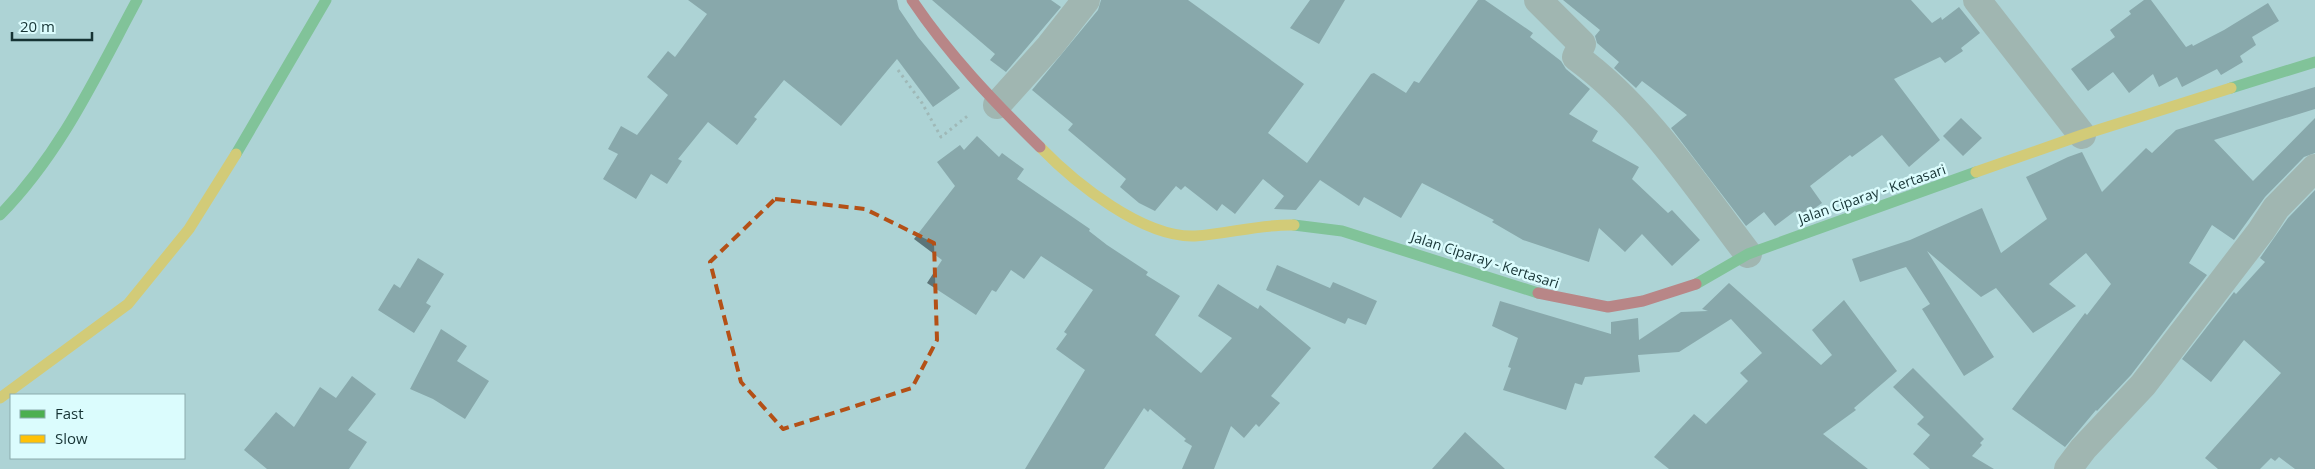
<svg xmlns="http://www.w3.org/2000/svg" width="2315" height="469" viewBox="0 0 2315 469" font-family="'Open Sans',sans-serif">
  <style>
    .building { fill: #5c7478 }
    .lines { fill: none; stroke-linecap: round; stroke-linejoin: round }
    .path { stroke: #8e9892; stroke-width: 3; stroke-dasharray: 2.5 4; stroke-linecap: butt }
    .street { stroke: #919286; stroke-width: 28 }
    .fast { stroke: #4caf50; stroke-width: 11 }
    .slow { stroke: #ffc107; stroke-width: 11 }
    .jam { stroke: #c62828; stroke-width: 11 }
    .marked { fill: none; stroke: #b45016; stroke-width: 4; stroke-dasharray: 10 6; stroke-linejoin: round }
    .labels { text-anchor: middle; stroke-width: 5; stroke-linejoin: round; paint-order: stroke }
    .street-label { font-size: 14px; fill: #163334; stroke: #dbfcfd }
  </style>
  <rect width="100%" height="100%" fill="#add3d5"/>
  <path class="building" d="M688,0H897L899,9L918,37L960,88L933,107L897,59L841,126L784,80L754,117L757,119L737,145L708,122L678,159L682,161L667,184L651,174L636,199L603,179L618,154L608,149L621,126L637,135L668,95L647,77L668,51L675,57L707,14Z
    M932,0H1051L1061,7L1006,72L990,60L995,54Z
    M1101,0H1188L1304,84L1268,133L1307,163L1371,74L1374,73L1406,93L1414,81L1419,83L1478,0H1485L1533,33L1530,37L1561,61L1566,69L1590,89L1569,114L1598,131L1592,141L1639,167L1632,179L1668,213L1672,210L1700,240L1672,266L1642,234L1625,252L1599,228L1589,262L1523,240L1492,222L1494,220L1422,183L1401,218L1364,197L1359,206L1320,180L1296,210L1274,209L1284,196L1263,179L1235,214L1222,204L1217,211L1185,186L1181,190L1176,186L1155,211L1139,203L1120,187L1126,179L1068,130L1073,124L1032,90L1098,10Z
    M1310,0H1345L1319,44L1290,28Z
    M1563,0H1911L1932,23L1941,17L1942,20L1959,7L1980,33L1961,48L1963,51L1945,63L1940,57L1894,79L1940,140L1909,167L1882,135L1852,157L1850,155L1810,186L1822,203L1804,216L1800,217L1795,211L1775,226L1764,212L1746,226L1671,128L1687,115L1642,81L1636,88L1614,68L1619,62L1597,43L1595,36L1600,30Z
    M2144,0H2151L2186,47L2192,44L2193,46L2224,30L2268,3L2279,21L2252,37L2256,45L2240,56L2243,62L2221,75L2217,69L2182,87L2177,77L2159,87L2153,74L2129,93L2113,72L2088,91L2071,69L2115,37L2110,30L2131,14L2129,11Z
    M2315,87V109L2214,140L2253,181L2315,118V153L2304,157L2265,197L2234,240L2212,225L2189,263L2207,275L2131,375L2097,411L2096,410L2065,447L2012,409L2085,313L2087,315L2111,284L2086,253L2049,284L2076,306L2033,333L1996,288L1981,297L1927,251L1994,357L1964,376L1922,309L1930,304L1906,267L1860,282L1852,259L1910,240L1982,208L2001,253L2047,219L2026,177L2068,157L2082,152L2102,192L2146,148L2152,153L2176,130Z
    M1961,118L1982,138L1963,156L1943,136Z
    M977,136L999,157L1002,153L1024,169L1017,179L1090,229L1089,231L1107,245L1148,272L1146,275L1180,296L1155,335L1201,373L1232,338L1198,316L1218,284L1258,309L1260,305L1311,348L1271,396L1280,403L1259,427L1256,424L1244,438L1231,426L1214,469H1182L1192,446L1184,441L1186,439L1150,409L1148,412L1144,408L1104,469H1025L1085,370L1056,349L1067,334L1064,332L1093,290L1041,256L1024,279L1011,270L996,292L992,290L976,315L927,283L942,260L914,239L955,186L937,162L960,145L964,150Z
    M2315,190V469H2295L2279,457L2275,461L2271,458L2260,469H2218L2205,458L2281,373L2244,340L2211,382L2182,359L2234,292L2236,294L2265,262L2260,258L2288,218Z
    M418,258L444,274L426,303L431,306L414,333L378,310L394,284L400,288Z
    M1277,265L1330,288L1333,282L1377,301L1366,325L1348,318L1345,324L1266,290Z
    M1729,283L1821,365L1832,355L1812,330L1844,300L1897,371L1854,408L1856,410L1823,434L1868,469H1669L1654,457L1694,414L1706,424L1748,381L1740,373L1762,353L1731,319L1679,352L1638,355L1640,372L1585,377L1582,385L1575,383L1566,410L1503,390L1511,368L1508,367L1518,338L1492,326L1500,301L1611,334V322L1638,318L1639,340L1681,312L1708,311L1702,309Z
    M441,329L467,346L457,361L489,381L465,419L433,399L410,389Z
    M1913,368L1984,439L1980,443L1982,445L1972,456L1994,469H1930L1913,454L1930,435L1917,424L1924,417L1893,387Z
    M352,376L376,394L348,430L367,442L349,469H267L244,450L276,412L294,427L320,387L336,398Z
    M1465,432L1505,469H1432Z"/>
  <g class="lines">
    <path class="path" d="M898,70L922,103L941,137L970,114"/>
    <path class="street" d="M1538,0L1582,44L1576,57C1646,108 1696,186 1748,254
      M1977,0L2082,135
      M997,105L1050,46L1086,0
      M2068,469L2083,449L2143,385L2261,231L2276,208L2315,168"/>
    <path class="fast" d="M2231,88L2315,62
      M236,154L326,0
      M0,215C61,153 96,76 137,0
      M1294,225L1342,231L1538,293
      M1696,284L1748,254L1976,172"/>
    <path class="slow" d="M1040,147C1075,183 1143,238 1195,236C1228,234 1260,224 1294,225
      M1976,172L2082,135L2231,88
      M0,398L128,304L189,229L236,154"/>
    <path class="jam" d="M912,0C949,55 993,101 1040,147
      M1538,293L1608,307L1643,301L1696,284"/>
  </g>
  <path d="M0 0H2315V469H0ZM775,199L865,209L934,243L937,340L912,388L783,429L741,382L710,262Z" fill="#add3d5" fill-opacity=".55" fill-rule="evenodd"/>
  <path class="marked" d="M775,199L865,209L934,243L937,340L912,388L783,429L741,382L710,262Z"/>
  <g class="labels">
    <g class="street-label">
      <text transform="translate(1872 194) rotate(-19)" y="5">Jalan Ciparay - Kertasari</text>
      <text transform="translate(1485 260) rotate(18)" y="5">Jalan Ciparay - Kertasari</text>
    </g>
  </g>
  <rect x="10" y="394" width="175" height="65" fill="#dbfcfd" stroke="#8cacad"/>
  <rect x="20" y="410" width="25" height="8" fill="#4caf50" stroke="#8cacad"/>
  <text x="55" y="419" font-size="15" fill="#163334">Fast</text>
  <rect x="20" y="435" width="25" height="8" fill="#ffc107" stroke="#8cacad"/>
  <text x="55" y="444" font-size="15" fill="#163334">Slow</text>
  <path d="M12 32v8h80v-8" fill="none" stroke="#163334" stroke-width="2.5"/>
  <text x="20" y="32" font-size="15" fill="#163334" stroke="#dbfcfd" stroke-width="4" paint-order="stroke">20 m</text>
</svg>
